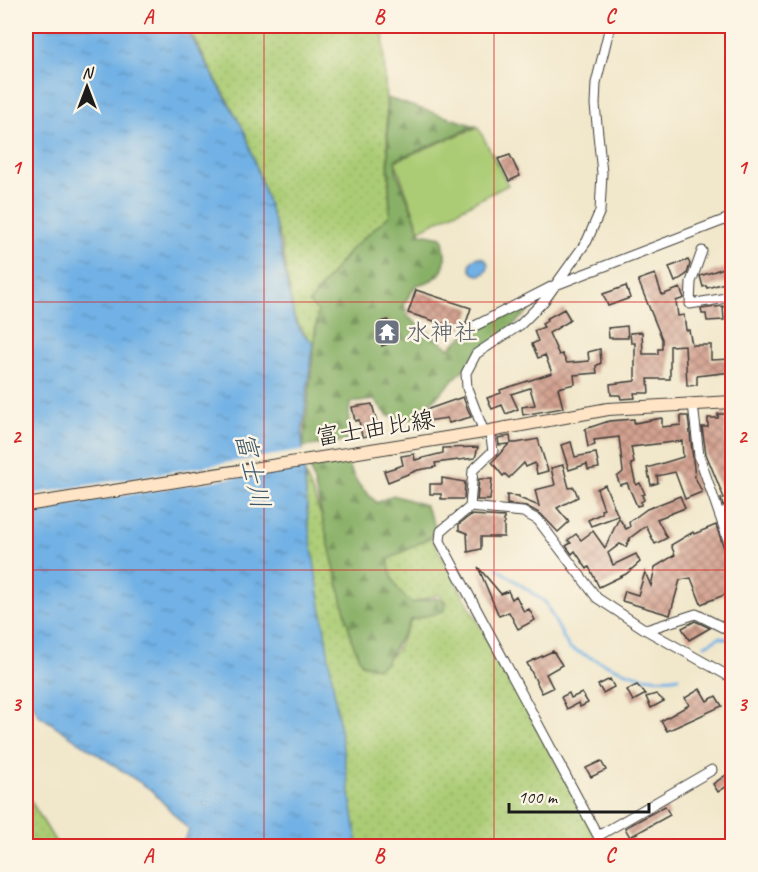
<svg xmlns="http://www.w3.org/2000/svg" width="758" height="872" viewBox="0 0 758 872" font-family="Caveat,'Klee One',sans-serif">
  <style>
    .grass { fill: url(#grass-dots); stroke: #647448; stroke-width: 1.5 }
    .forest { fill: url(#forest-firs); stroke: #526641; stroke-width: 1.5 }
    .garden { fill: #abcc74; stroke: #647448; stroke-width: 1.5 }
    .water { fill: url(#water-ripples); stroke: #466680; stroke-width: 1.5 }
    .pier { fill: #f1e7cb }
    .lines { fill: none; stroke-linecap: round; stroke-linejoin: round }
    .stream { stroke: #71b1e5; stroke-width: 3 }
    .building { fill: url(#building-cross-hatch) }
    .street-casing { stroke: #3c3a36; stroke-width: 11 }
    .secondary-casing { stroke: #3c3a36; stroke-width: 14 }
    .street { stroke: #fff; stroke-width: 9 }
    .secondary { stroke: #ffe4c6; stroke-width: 12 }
    .grid { fill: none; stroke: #d62828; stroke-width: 1.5; stroke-opacity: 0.55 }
    .labels { text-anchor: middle; stroke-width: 5; stroke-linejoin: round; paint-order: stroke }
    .worship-label { font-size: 24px; fill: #5b616d; stroke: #fcf5e5; text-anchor: start }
    .street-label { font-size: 24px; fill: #1c1c1c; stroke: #fcf5e5 }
    .water-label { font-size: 26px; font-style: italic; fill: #3e586c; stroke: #fcf5e5 }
    .neatline { fill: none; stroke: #d62828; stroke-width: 2 }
    .grid-label { font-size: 20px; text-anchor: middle; font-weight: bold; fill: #d62828 }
  </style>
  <defs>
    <pattern id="grass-dots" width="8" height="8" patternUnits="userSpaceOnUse" patternTransform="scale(1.5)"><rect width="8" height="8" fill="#abcc74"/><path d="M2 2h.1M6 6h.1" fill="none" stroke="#93af64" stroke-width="1.8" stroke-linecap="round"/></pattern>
    <pattern id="forest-firs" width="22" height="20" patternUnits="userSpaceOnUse" patternTransform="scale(1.5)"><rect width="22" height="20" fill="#88b066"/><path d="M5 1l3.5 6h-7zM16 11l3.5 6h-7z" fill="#6e8e53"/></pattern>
    <pattern id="water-ripples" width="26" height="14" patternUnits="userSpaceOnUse" patternTransform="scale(1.5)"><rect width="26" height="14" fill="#71b1e5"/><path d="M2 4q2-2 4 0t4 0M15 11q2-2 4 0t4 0" fill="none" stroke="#5c8fb9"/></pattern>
    <pattern id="building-cross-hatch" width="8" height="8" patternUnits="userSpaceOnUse" patternTransform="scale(1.5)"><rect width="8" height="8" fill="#d3a190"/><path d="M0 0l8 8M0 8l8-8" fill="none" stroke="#aa8275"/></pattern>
  </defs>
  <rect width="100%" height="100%" fill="#fcf5e5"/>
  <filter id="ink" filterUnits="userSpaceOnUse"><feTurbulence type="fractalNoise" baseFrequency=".0167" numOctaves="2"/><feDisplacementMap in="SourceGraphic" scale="12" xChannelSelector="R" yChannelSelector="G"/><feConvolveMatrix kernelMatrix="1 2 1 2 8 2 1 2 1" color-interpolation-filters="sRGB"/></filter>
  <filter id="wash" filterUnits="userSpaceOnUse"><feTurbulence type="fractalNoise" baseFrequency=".008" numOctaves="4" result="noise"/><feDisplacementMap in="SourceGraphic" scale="24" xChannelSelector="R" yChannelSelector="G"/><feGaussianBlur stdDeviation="1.35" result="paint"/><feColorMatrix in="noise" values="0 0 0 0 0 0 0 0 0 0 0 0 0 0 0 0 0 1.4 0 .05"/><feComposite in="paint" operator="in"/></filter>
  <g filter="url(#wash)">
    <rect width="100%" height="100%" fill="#f1e7cb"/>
    <path class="grass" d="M187,26H383L390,215L348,252L309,303L318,310L313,345L294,318L281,241L235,114Z
      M304,471L323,520L352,641L362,664L377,668L396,651L411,620L436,613L448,605L439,594L412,603L399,592L385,561L431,537L602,846H352L312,683Z
      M26,793L58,846H26Z"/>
    <path class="forest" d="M387,98L476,126L395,160L397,173L421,233L442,237C449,264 446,279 416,285L404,304L407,316L449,348L476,326L533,307L464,369L414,420L388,416L375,400L350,403L347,441L303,447L318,311L309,303L352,248L390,215Z
      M345,460L359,485L377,503L393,495L425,505L436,528L431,537L389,559C389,577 397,593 412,603L436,598L444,601V611L411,620L385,664L377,668L362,664L352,641L310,466Z"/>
    <path class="garden" d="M478,127L508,185L420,230L395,161Z"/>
    <path class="water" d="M26,26H185L245,132L276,227L294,318L303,334L313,342L302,435L308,522L358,846H181L189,830L151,790L39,715L26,692Z
      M470 266a9 9 0 1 1 18 0a9 9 0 1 1-18 0Z"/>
    <path class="pier" d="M306,450L307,466L26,511V495Z"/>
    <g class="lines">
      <path class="stream" d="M497,568L545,602L569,648C603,662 641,685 679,677
        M705,645L720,637L732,641"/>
    </g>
    <g id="blocks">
      <path class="building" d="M510,155L520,176L509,181L498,159Z
        M688,260L690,264L687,274L675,282L669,267Z
        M724,268L728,282L707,288L706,286L703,287L700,276Z
        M655,274L662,295L680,288L684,298L676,301L678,316L684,315L686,330H689L692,345H711V360L732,359V372L697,376V385L687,386L685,345L670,346V379H648L649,393H634L635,398L621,399L620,395H611L610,384L635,381V343H631L630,333L642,332L643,354H658V349H662V339L638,280Z
        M626,286L630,298L608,306L603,294Z
        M416,290L471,308L466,323L460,329L408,313Z
        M723,306L724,320L707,321L706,314H702L701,309Z
        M564,309L570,319L568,322L549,333L559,355L562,354L567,363L589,361L588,352L600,349L601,363L596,366L597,373L574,375L575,384L558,388L563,408L523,415L522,407L535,405L530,388L511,394L518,409L506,414L502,405L492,409L487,398L501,393L500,390L552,373L545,355L538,358L532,344L538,341L534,331L544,327L542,324L547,321L546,319Z
        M388,320L395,341L382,346L380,322Z
        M627,326L628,338H609L608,328Z
        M463,397L471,417L449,423L447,418L427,421L423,411Z
        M372,404L380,434L362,437L359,420L355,421L352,407Z
        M718,414H726V445L732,443V503L723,505L721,499L724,498L706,454L702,427H708V418H718Z
        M681,416H688L695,477L702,492L685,499L675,472L657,476L658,483L651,485L647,468L683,457L682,441L631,447L634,463L631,464L636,485L640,483L645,494L642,495L644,500L641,502V505L637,506L627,483L620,485L617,477L623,472L619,437L594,440L595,445L588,447L585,429L609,421L634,419V423L662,418V427L681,425Z
        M510,436L511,443H516L538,439L548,471L537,474L535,463L526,467L524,463L509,478L505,474L503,476L492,462L509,444L499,445L498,438Z
        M571,442L575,457L596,453L599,468L588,470L587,464L569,470L561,445Z
        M478,447L475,458L435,463L436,467L418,470L388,482L384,471L403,465L401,456L414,454L415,460L443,453V448Z
        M563,465L569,488L574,487L578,497L557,508L569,522L558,532L541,514L526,506L507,504V495L519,496V498L539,506L535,490L555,485L551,468Z
        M442,478L465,482L464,499H441V494H430V484H442Z
        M479,479H492L490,500H477Z
        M605,485L618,516L591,526L588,520L602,513L601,510L604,509L597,489Z
        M680,496L685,508L657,519L667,538L655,544L646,526L630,538L626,547L620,544L608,553L613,565L636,554L640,562L626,574L599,587L589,567L587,569L575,551L572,554L566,546L571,543L568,540L576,534L581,540L593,531L605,548L619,518L626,529L630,527L629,522L647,509Z
        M471,515L504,517V537H481V549L468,552L467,533L459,530V524Z
        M716,525L726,554L732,558V592L701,604L691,578L680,580L670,615L622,601L625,591L638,595L645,572L651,586L655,567L675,555L671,545L693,532L694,534Z
        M478,567L501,594L508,591L512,599L516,596L524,612L529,609L535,620L518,629L509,612L499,616Z
        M695,621L710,628L689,640L682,628Z
        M553,651L562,665L546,674L553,688L542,693L527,663Z
        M610,679L614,687L603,693L598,685Z
        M637,685L646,694L633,701L627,690Z
        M700,689L707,701L716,696L722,706L667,731L661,721L689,705L685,698Z
        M569,693L571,698L582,693L588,703L580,707L578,703L567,709L561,697Z
        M656,694L664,701L651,708L646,697Z
        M601,761L606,770L591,777L586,768Z
        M732,771V783L718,792L713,784Z
        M665,806L670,815L630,837L625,828Z"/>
    </g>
  </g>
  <g filter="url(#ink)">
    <use href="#blocks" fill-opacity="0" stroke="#3c3a36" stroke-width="1.5"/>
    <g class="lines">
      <defs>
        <path id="street" d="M702,251L691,282L690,304L732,297
          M467,330L553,286L732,217
          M693,404L699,456L732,551
          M484,432L467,388L466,373L476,354L520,325L544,301L587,241L600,211L602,173L595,105L596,83L610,26
          M470,507L473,470L493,451L490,431
          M719,513L732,510
          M646,630L696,614L732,632
          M712,770L598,836L440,541L441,531L470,507L523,512L538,520L597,598L646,630L732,678"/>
        <path id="secondary" d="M26,505L490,431L608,409L732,402"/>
      </defs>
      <use href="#street" class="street-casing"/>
      <use href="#secondary" class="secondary-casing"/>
      <use href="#street" class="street"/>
      <use href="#secondary" class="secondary"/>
    </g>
  </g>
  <path class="grid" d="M264,26V846M494,26V846M26,302H732M26,570H732"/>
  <defs>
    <symbol id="temple-square" viewBox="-11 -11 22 22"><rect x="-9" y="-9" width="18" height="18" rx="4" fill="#6b7280" stroke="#fcf5e5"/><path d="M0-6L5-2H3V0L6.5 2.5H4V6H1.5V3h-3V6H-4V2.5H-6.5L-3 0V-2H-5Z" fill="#fff"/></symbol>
  </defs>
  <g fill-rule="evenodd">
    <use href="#temple-square" x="372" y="317" width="30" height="30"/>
  </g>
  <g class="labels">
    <g class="worship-label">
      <text x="406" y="340">水神社</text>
    </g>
    <g class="street-label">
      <text transform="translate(375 428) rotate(-9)" y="8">富士由比線</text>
    </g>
    <g class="water-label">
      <text transform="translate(253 470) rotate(77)" y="9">富士川</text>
    </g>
  </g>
  <rect width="758" height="872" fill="none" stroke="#fcf5e5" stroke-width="66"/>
  <g transform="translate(87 87)" stroke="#fcf5e5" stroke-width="4.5" paint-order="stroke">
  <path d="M0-4.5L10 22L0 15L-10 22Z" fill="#1c1c1c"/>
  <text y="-9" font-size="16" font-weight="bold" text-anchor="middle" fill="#1c1c1c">N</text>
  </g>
  <path d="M509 803v9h140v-9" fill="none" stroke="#1c1c1c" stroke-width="3"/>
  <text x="518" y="803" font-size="18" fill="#1c1c1c" stroke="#fcf5e5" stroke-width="4.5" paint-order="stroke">100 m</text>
  <rect x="33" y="33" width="692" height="806" class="neatline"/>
  <g class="grid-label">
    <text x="148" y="23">A</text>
    <text x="379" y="23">B</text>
    <text x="610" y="23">C</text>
    <text x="16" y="174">1</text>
    <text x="742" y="174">1</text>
    <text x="16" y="443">2</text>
    <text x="742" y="443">2</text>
    <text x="16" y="711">3</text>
    <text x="742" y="711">3</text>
    <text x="148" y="862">A</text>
    <text x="379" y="862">B</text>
    <text x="610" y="862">C</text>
  </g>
</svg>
